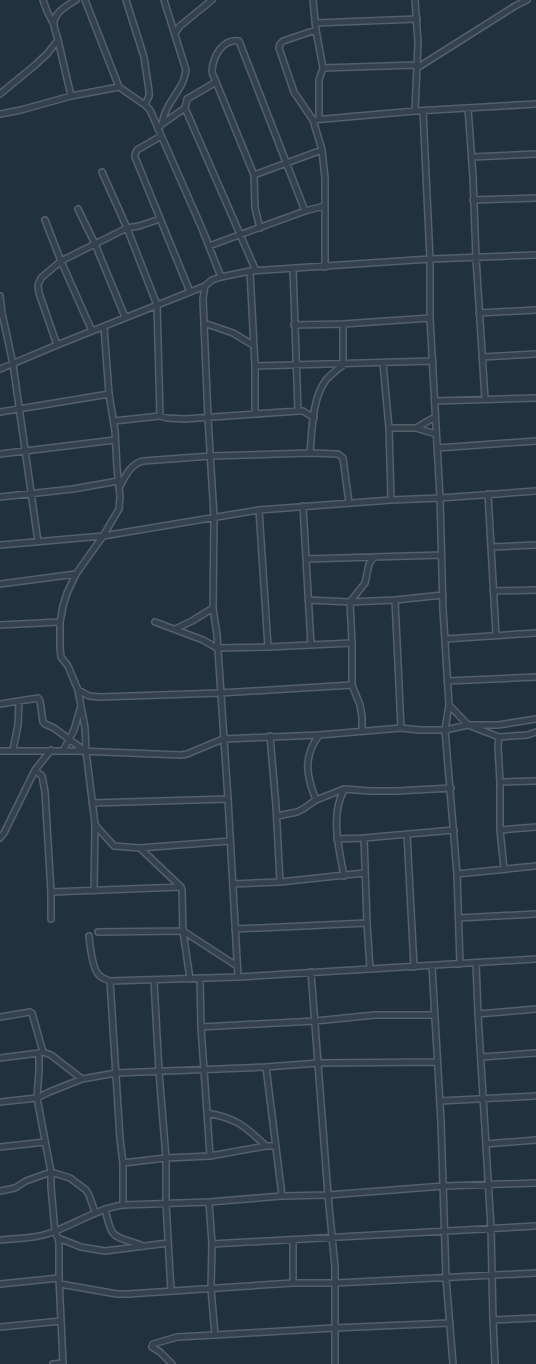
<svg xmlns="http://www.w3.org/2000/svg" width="536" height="1364" viewBox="0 0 536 1364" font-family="'Roboto Condensed',sans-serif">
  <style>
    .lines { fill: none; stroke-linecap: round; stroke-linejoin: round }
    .street-casing { stroke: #54606b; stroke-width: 8 }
    .street { stroke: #35424d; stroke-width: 5 }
  </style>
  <rect width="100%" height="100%" fill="#21313d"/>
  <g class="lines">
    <defs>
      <path id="street" d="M43,0L47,11L53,23
        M85,0L119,87
        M126,0L144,57L149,91V96L145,105
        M313,0L316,30L323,68L319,80V119
        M415,0L418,42L415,111
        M315,23L417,19
        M316,30L283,41L280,44L279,48L294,92L313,120L322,150L325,178V267
        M175,33L180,26L212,0
        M58,40L71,96
        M323,68L416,65
        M417,68L515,6L527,0
        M216,82L254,175L322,150
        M0,94L34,66L47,54L58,40C57,35 54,29 54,24C53,13 68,5 76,0
        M185,108L256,271
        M468,108L473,177L476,258L485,399
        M423,111L430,259V318L440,498L443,610L449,705L445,730L457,874L460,964
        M0,114L21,110L71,96L119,87L145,105L150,110L203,231L221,277
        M313,120L415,111L536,104
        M162,124C165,102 184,90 186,70L164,0
        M158,129L162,124L185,108L187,99L216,82C215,78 212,75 212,71C213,56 223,38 239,41L305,211
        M161,136L137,150L135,154V157L190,292
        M472,157L536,154
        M102,172L127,228L157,305L160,416
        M254,175L255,208L260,228
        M473,200L536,198
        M78,209L95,244L125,317
        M45,220L61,261L92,331
        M209,246L305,211L324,206
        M293,269L298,411
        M250,271L255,366V414
        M0,296L2,313L13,364L38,542
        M479,313L536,310
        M204,323L233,333L253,345
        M294,325L343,324L430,318
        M57,345L39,293L38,285L41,278L61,261L127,228L139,226L160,219
        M482,357L536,354
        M383,363L389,428L391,500
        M255,366L433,361
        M0,369L57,345L205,286
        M435,401L536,398
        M0,412L109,394
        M114,421L160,416L167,418L185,419L298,411H303L314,418
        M389,428H416L436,434
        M416,428L435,417
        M437,448L536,441
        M310,453C312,431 312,398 326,380C331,374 337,370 343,365V324
        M0,454L115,440
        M119,488C125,477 130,464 143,461L211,456L310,453L338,454L343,458L349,503
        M488,494L496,635
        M0,497L73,489L118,481
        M303,506L311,645
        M259,510L268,647
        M0,545L103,536L259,510L391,500L440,498L536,491
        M491,547L536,545
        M306,559L441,555
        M0,584L76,574
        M493,591L536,590
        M308,600L350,602L395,600L443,595
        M395,600L401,728
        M155,622L203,640L217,648L268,647L352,643
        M0,625L60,622
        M175,629L192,621L213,608
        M445,639L536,633
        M447,681L536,677
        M78,690L89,696L100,697L220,693L352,685
        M0,704L38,698L40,701L43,722L45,724L54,728L85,751
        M449,705L468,725L499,737L527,735L536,732
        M362,731V717L360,705L352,685V643L350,602L365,583L369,564L374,557
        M270,736L276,806L280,882
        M499,737L498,746L500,782V830L504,869
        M13,750L18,725L19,702
        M0,751H78L181,755L187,754L223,739L319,735L401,728L420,730H445L468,725H498L536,719
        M63,751L74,730L80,709
        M35,770L42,776L45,792L51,892V919
        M500,782L536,781
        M344,790C330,815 339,849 344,876
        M316,800C306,775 303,757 319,735
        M92,803L228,799
        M277,816L297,812L303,809L316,800L344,789L370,791H397L451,788
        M95,825L114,846L140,848L230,841
        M500,830L536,827
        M407,834L414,967
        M0,838L4,833L35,770L51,750
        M364,838L367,923L370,969
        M337,839L364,838L454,830
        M140,848L181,887L182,890L183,931L190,979
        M457,874L536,866
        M233,884L280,882L364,873
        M94,891L95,824L86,751L85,728L78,690L68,666L61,657L60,648V622L63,606L67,593L76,574L103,536L119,509L120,496L117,468L115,431L109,394L104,327
        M51,892L181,887
        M459,918L536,914
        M235,929L367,923
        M98,932L183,931L237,966
        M89,936C90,945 92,969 99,975C101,978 106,979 110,981L238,977L536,959
        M476,963L478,1014L491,1228L493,1320L495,1364
        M432,966L441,1122L446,1278L453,1364
        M311,972L328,1195L335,1267V1364
        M238,977L228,799L217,635L213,608L214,517L208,418L203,299L205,286L212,280L221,277L250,271L430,259L536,255
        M200,978L201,1027L210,1156
        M110,981L120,1139L123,1163V1205
        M154,981L159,1072L166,1158V1203L171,1291
        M478,1014L536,1009
        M0,1017L30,1012L32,1013L43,1052
        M201,1027L315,1021L375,1015H434
        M39,1053V1070L37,1098L51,1172V1187L55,1232L58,1238L59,1243V1278L63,1363L53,1364
        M481,1057L536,1053
        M0,1058L39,1053L43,1052L51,1055L82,1079
        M266,1067L282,1196
        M440,1101L536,1096
        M0,1102L37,1098L49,1092L82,1079L116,1073L266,1067L319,1063L437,1062
        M207,1113C236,1118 245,1126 266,1146
        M486,1144L536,1140
        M0,1147L45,1142
        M123,1163L166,1158L210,1156L266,1146H275
        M0,1191L15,1188L26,1181L51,1172L70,1178L86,1190L89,1195L95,1212
        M209,1202L212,1244L211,1289L215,1335L334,1328L450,1323
        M105,1209C112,1240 112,1235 141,1245
        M58,1238L81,1247L105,1251L168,1243
        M0,1240C15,1238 32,1239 47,1234C73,1226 95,1209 123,1205L209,1202L282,1196L328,1195L444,1186L536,1183
        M293,1240V1283
        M212,1244L536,1226
        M0,1284L59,1278
        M60,1284L117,1294H128L293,1283H335L536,1273
        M493,1320L536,1318
        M0,1327L61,1321
        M172,1364L160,1352L152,1347L153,1344L177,1337L215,1335"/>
    </defs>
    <use href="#street" class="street-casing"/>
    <use href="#street" class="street"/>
  </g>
</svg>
